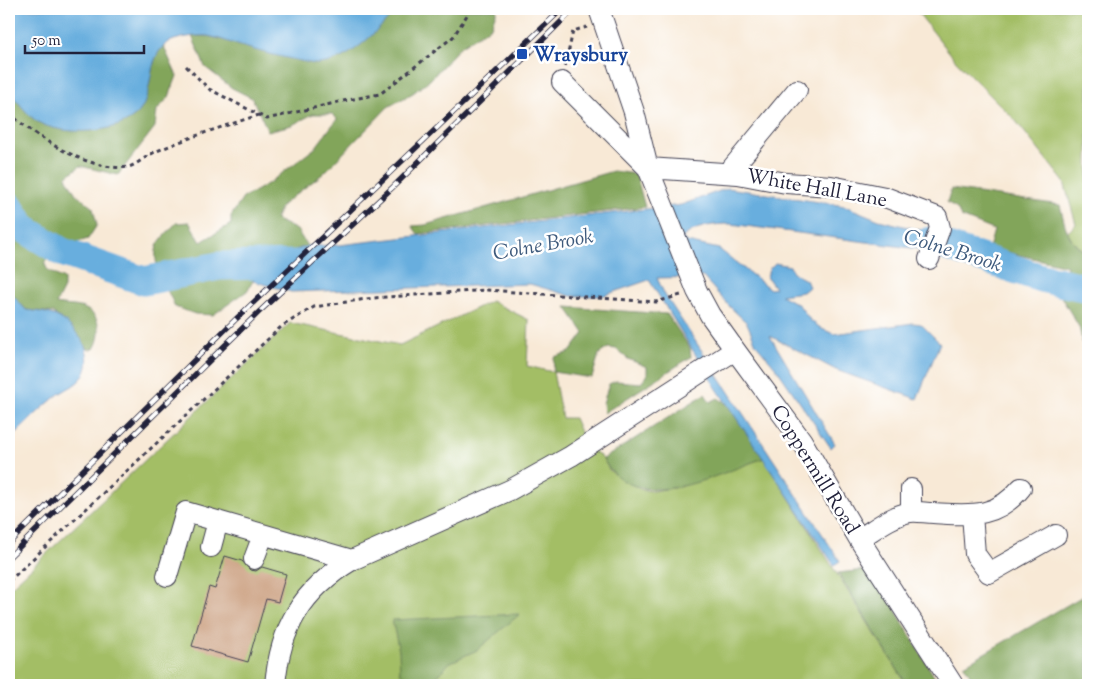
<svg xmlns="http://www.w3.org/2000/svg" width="1097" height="694" viewBox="0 0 1097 694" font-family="'Sorts Mill Goudy',serif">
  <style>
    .green { fill: #a3be65; stroke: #627050 }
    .forest { fill: #82a55a; stroke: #52644a }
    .water { fill: #68aede; stroke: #45688c }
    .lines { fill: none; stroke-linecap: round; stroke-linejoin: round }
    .river { stroke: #68aede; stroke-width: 29 }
    .building { fill: #c99c7c }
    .minor-casing { stroke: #424052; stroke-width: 22 }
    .path { stroke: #424052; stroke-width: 3; stroke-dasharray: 4 4; stroke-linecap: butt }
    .minor { stroke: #fff; stroke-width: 20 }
    .rail-casing { stroke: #22223b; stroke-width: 5.5 }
    .rail { stroke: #fff; stroke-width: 4; stroke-dasharray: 11; stroke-linecap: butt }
    .transit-dot { fill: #1a4fb4; stroke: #fff; stroke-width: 2 }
    .labels { text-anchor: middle; stroke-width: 5; stroke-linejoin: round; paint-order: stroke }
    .transit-label { font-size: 20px; font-weight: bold; fill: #164399; stroke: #fff; text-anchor: start }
    .street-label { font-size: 20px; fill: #22223b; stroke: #fff }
    .water-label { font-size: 21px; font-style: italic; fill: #3e5a7c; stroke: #fff }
  </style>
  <rect width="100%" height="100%" fill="#fff"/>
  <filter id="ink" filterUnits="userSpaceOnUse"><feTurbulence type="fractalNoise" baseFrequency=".02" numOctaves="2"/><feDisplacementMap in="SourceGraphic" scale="10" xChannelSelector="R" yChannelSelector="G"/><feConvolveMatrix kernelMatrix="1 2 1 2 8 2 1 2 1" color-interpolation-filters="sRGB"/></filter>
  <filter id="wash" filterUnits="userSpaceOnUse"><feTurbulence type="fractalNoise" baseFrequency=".0096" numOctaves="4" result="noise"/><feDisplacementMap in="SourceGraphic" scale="20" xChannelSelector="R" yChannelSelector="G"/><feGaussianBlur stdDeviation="1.12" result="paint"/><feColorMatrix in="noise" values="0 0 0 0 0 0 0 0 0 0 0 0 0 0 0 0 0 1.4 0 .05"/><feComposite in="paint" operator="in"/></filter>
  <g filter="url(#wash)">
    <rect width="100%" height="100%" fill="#f8e9d6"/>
    <path class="green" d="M915,9H1088V254L1072,242L1067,233L1076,224L1064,182L1015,120L957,62Z
      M491,301L529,320L527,366L553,372L562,418H574L584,441L603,459L610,471L640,489L652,491L680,487L764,458L907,685H9V589L290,323L400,345Z"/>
    <path class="forest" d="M398,9H497L491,27L461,46L430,80L413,93L388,107L324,173L282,205L275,219L297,230L307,246L285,254L257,257L253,281L247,291L213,315L195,314L175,307C168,289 149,263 158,244C162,237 170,230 176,223L189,222L201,242L231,224V216L243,198L269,183L315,148L337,119L332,114H313L292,125L268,131L252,98L232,88L205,67L192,36H208L315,64C346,64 378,29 398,9Z
      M163,45L177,76L169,97L157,110L155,127L118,175L80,166L66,177L76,194L93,208L97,225L88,239L75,243L44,262L48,271L64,279V288L56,304C64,306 72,305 80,307C101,312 103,334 94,349H87L82,340L54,313L26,310L9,291V92L35,120L145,100L156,55Z
      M613,171L636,174L645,207L418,234L412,226L425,225Z
      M951,189L1060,205C1066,228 1066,240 1088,254V369L1079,327L1060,295L1067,266L989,248L994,230L961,217L957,209L947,202Z
      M566,307L667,314L690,348L691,357L604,413L603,403L609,384L616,381L641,383L647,376V367L628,359L616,349L608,348L599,354L592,378L553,372L554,357L570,352L584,333Z
      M705,394L710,402L718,398L727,404L764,458C714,475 637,518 603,459Z
      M864,570L879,581L939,685H907L838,573Z
      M1088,593V685H976L964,665Z
      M520,614L477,650L449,663L430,685H418L400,673L399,651L392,620Z"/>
    <path class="water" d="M9,9H398C376,31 349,64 315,64C291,59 267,54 244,47C233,44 220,38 208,36C197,35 184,37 174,40C144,50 156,92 139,112C119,135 62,136 38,122C27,115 18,101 9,92Z
      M728,188L845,206L879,220L969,242L967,262L944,259L919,249L731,224C713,224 695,226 682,238L687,242L719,249L770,289L775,288L767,277L769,269L775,263L790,266L793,273L806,280L809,287L803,292L781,295L799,305L810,320L822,329L834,334L913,323L921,324L940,343L917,399L836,370L770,336L835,444L831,448L776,368L756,344L747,323L730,307L703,277L657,278L665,295L840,561L834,565L715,386L649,280L602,296H571L530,284L291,292L253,281L257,257L285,254L307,246L339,245L681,205Z
      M9,291L26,310C52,313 61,314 79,336C89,348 92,369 79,381C72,388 61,391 54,398C38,411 24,426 9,440Z"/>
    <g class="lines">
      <path class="river" d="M9,206L23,228L62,252L144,281L219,266L296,264
        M930,241L1041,278L1088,288"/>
    </g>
    <g id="blocks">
      <path class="building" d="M225,556L242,561L250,570L256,571L262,567L286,574L278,602L266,599L248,662L192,646L209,587L215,589Z"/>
    </g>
  </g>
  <g filter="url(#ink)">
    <use href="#blocks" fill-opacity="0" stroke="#424052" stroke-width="1"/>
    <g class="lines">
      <defs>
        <path id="minor" d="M599,9L634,112L648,168L697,291L710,315L735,350L802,441L859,539L953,685
          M562,82L648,168L738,174L786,183L831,186L885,197L937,217L940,228L929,259
          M728,173L797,90
          M911,489V512
          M972,514L975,554L989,573L1056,535
          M859,539C875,529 891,516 910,512C917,511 926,513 933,513C970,515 996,519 1021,488
          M211,547L218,521
          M254,559L263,535
          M167,576L186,512L352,560
          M275,685C280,628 302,590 352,560L510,490L571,456L735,350"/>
      </defs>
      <use href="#minor" class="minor-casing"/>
      <path class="path" d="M186,66L209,89L267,119L343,101L380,94L453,37L471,9
        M565,67L573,31L587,27
        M9,113C36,137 89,172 128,167C135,166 149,154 157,151C190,137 224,126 259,115
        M9,581L282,326L314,307L373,298L487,290L656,302L681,295"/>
      <use href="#minor" class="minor"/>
      <defs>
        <path id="rail" d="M9,543L235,320L562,9
          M9,557L259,312L393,187L574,9"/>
      </defs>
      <use href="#rail" class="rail-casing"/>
      <use href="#rail" class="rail"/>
    </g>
  </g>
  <rect class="transit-dot" x="516" y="48" width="12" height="12" rx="2.5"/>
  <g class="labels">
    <g class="transit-label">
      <text x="533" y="61">Wraysbury</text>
    </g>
    <g class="street-label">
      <text transform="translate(817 187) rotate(10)" y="7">White Hall Lane</text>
      <text transform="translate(816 469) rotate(58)" y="7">Coppermill Road</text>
    </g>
    <g class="water-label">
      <text transform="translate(543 244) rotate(-10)" y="7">Colne Brook</text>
      <text transform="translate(953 250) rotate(17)" y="7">Colne Brook</text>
    </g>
  </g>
  <rect width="1097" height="694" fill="none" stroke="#fff" stroke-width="30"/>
  <path d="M25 45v8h119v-8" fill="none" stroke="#22223b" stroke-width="2.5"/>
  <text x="32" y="45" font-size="15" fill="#22223b" stroke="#ffffff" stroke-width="4" paint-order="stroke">50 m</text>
</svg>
